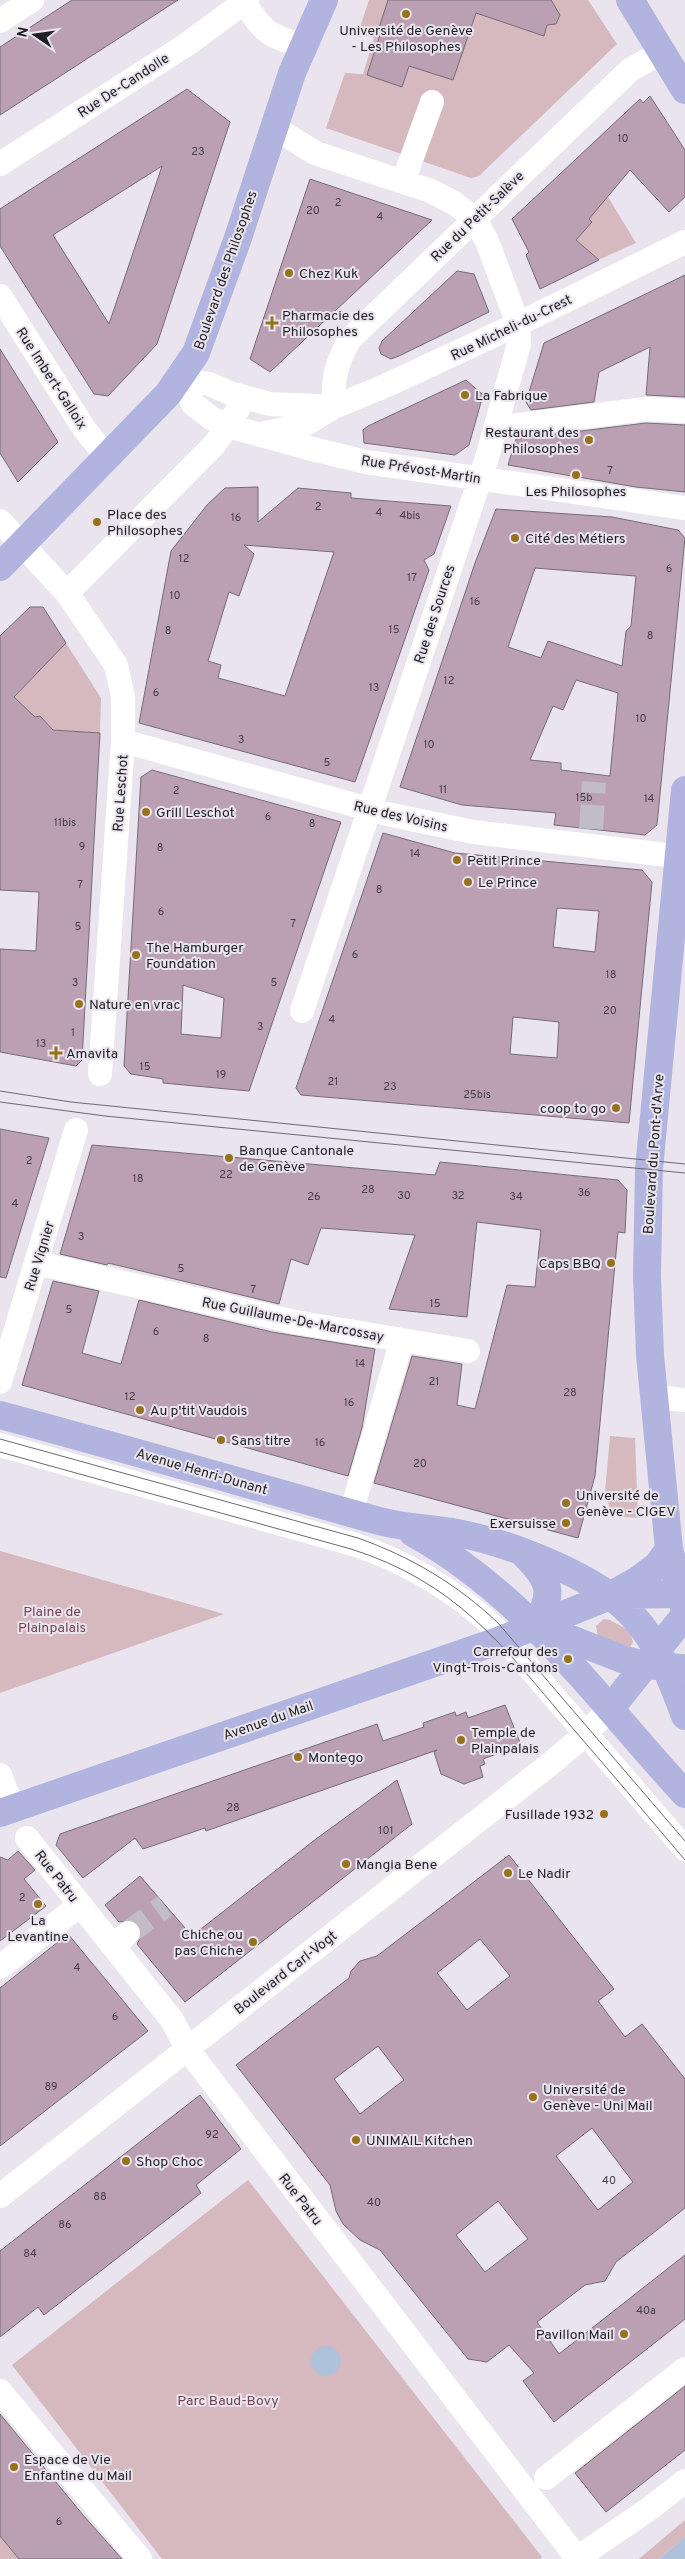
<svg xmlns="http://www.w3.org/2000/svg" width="685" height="2559" viewBox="0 0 685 2559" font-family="Overpass,sans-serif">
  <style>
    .green { fill: #d6b8bf }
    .water { fill: #aec2db }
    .building { fill: #bba0b4; stroke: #756c73; fill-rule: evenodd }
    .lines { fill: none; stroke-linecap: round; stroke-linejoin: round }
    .minor-tunnel { stroke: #c1bcc5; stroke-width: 24; stroke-dasharray: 24 12; stroke-linecap: butt }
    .minor { stroke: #fff; stroke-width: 24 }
    .major { stroke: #b2b4e0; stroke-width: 28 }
    .tram { stroke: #6c696f; stroke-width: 1 }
    .poi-dot { fill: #97721c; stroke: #e9e4ee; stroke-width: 2 }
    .labels { text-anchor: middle; stroke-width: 4; stroke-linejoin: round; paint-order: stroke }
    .number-label { font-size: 11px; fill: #473e46 }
    .poi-label { font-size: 14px; fill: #201e22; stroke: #e9e4ee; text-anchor: start }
    .street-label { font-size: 14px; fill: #201e22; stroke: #e9e4ee }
    .park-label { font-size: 14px; fill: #764452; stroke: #e9e4ee }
  </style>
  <rect width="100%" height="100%" fill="#e9e4ee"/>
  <path class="green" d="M369,0H588L617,44L479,176L471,178L326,128L345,73L363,74L374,38L358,33Z
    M608,197L636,243L598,260L576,240L592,222L588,218Z
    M66,643L101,698L100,733L48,729L47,724L40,716L35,717L14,697Z
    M610,1436L635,1438L638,1518L612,1516L605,1492Z
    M0,1551L224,1614L0,1693Z
    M604,1619L610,1620L630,1631L633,1642L630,1647L598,1637L596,1626Z
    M248,2180L542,2557L540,2559H162L12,2365Z
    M685,2520V2537L659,2559H639Z
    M0,2536L19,2559H0Z"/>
  <path class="water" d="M311 2361a15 15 0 1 1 30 0a15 15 0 1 1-30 0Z
    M685,2537V2559H659Z"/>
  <path class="building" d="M72,0H178L0,115V47Z
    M388,0H551L560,15L556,24L547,25L544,36L476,13L453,80L409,66L402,87L367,75L382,29L379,28Z
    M187,89L230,122L157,344L108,396L94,394L0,246V209ZM162,166L136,244L109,324L53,235Z
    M650,96L685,150V197L669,212L630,170L589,219L592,222L576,240L599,260L540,289L526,255L529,252L512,219L640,99L643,103Z
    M310,179L432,220L270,372L250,359Z
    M457,271L474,274L489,312L399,356L391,359L381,354L379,348L382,341Z
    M685,275V397L646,395L650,347L599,372L594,402L531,410L526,402L544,343Z
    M0,349L58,442L18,482L0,453Z
    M466,380L483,395L469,445L455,455L364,443L363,430L368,426Z
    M646,423L685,425V492L636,487L508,465L516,439Z
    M258,487V522L298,488L351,493V498L451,506L434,554L424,560L429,570L355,782L139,723L171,551L207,505L225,488ZM244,545L334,552L285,696L218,678L221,665L208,661L229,592L239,596L254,554Z
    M496,509L612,517L678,530L685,538L657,825L645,835L554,825L556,813L462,805L400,787L475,563ZM535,568L636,576L631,626L626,631L622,666L548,641L541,658L508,647ZM576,680L618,693L610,776L561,770V763L530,760L553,706L563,710Z
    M30,607H43L66,643L14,697L35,717L40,716L53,730L100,733L82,1060L76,1066L0,1052V949L36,951L39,892L0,890V636Z
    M152,770L341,822L249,1091L163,1083V1079L131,1074L124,1066L141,777ZM183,985L224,998L221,1038L181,1034Z
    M383,833L455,853L642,870L652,882L629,1123L301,1095L296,1088ZM557,908L599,911L595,952L553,947ZM513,1017L559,1022L557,1058L510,1054Z
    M0,1129L49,1138L6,1278L0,1277Z
    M92,1145L435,1175L440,1162L618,1180L627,1190L625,1233L618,1232L595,1476L578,1538L374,1483L412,1356L462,1364L457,1405L475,1409L507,1285L535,1287L541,1230L477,1222L467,1317L389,1309L415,1235L321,1228L308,1265L291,1259L279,1304L108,1263L107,1265L60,1254Z
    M53,1281L99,1291L82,1353L121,1364L139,1300L272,1332L375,1349L362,1428L348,1476L22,1385Z
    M505,1705L521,1745L483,1759L485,1764L480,1766L483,1777L464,1784L441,1774L434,1752L437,1750L206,1831L205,1828L143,1849L135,1838L83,1878L56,1845L60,1834L377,1724L383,1741L424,1727L423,1723L455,1712L456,1716L466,1712L468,1718Z
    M397,1780L412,1824L185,2002L137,1944L141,1937L139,1924L132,1920L119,1922L105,1905L140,1876L192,1936L316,1839Z
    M18,1851L35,1870L24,1879L46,1906L0,1941V1857L8,1860Z
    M509,1855L614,1989L598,2001L625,2037L642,2024L685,2079V2208L616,2262L605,2281L585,2285L537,2322L559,2354L685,2255V2319L554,2422L523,2381L534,2373L509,2345L487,2362L468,2359L380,2250L360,2240L343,2224L336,2211L330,2185L236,2065L349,1978L351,1971L360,1961L377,1956ZM480,1939L510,1976L467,2010L437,1973ZM378,2046L404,2080L360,2114L334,2079ZM592,2128L633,2182L598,2210L556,2156ZM498,2201L528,2239L485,2272L456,2235Z
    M68,1934L148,2031L0,2146V1988Z
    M200,2095L241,2149L196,2185L201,2193L44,2315L38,2307L0,2337V2251Z
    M685,2386V2450L606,2512L575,2473Z
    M0,2414L83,2515L122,2559H19L0,2536Z"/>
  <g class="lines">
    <path class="minor-tunnel" d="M591,829L594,782
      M128,1933L165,1906"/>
    <path class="minor" d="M243,0C261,30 269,38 304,45
      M0,21L32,0
      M274,127L315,153L431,191L454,203L474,218L487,241L518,324L519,344L486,461L302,1011
      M0,164L186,45L247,0
      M403,182L432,102
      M0,296L85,430L107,457
      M181,379L193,404L211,418L228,426L308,448L366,462L685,508
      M181,379L209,384L230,393L270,404L334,407
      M334,407C333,376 335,368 349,340L630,70L662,52
      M496,428L645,409L685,411
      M265,433L304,425L334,407L385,386L518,324L685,242
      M0,521L67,593L116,665L123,697V741L100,1074
      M67,593L214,445L228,426L244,398
      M123,741L387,814L473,832L685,857
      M37,1263L295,1322L468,1351
      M0,1382L76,1130
      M654,1397L685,1400
      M0,1445L356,1545C409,1563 454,1590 495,1628L685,1849
      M351,1513L402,1340
      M0,1775L13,1809
      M27,1838L172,2020L188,2050L577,2558
      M113,1946L128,1933
      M0,1967L80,1905
      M0,2196L550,1764L581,1738L610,1709
      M0,2391L140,2559
      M546,2478L685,2369
      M576,2559L649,2509L685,2481"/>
    <path class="major" d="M630,0L685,90
      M0,567L168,394L196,353L238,238L292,73L324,0
      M685,790L649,1169L647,1276L650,1355L669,1549L685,1611
      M0,1415C127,1449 253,1486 379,1521C405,1528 431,1528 457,1533C505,1542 569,1567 609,1595C652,1625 668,1670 685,1716
      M413,1533C527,1596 598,1700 685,1794
      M525,1555C551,1581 554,1593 536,1625
      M614,1595L679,1594
      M540,1627L622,1659L644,1665L682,1668
      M610,1709L685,1615
      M0,1813L498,1641L610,1596L638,1580L658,1565L669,1549"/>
    <path class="tram" d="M0,1091L71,1102L685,1164
      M0,1102L105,1116L685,1173
      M0,1439L358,1538C411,1557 457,1584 498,1623L685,1841
      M0,1452L351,1549C455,1582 502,1644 569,1724C608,1769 646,1814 685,1860"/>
  </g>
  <g class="poi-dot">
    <circle cx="406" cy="14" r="5"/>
    <circle cx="289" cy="273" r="5"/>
    <path d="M269.5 315.5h5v5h5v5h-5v5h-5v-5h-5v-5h5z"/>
    <circle cx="465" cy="395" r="5"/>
    <circle cx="589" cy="440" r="5"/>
    <circle cx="576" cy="475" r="5"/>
    <circle cx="97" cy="522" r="5"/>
    <circle cx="515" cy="538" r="5"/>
    <circle cx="146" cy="812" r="5"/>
    <circle cx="457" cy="860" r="5"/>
    <circle cx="468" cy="882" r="5"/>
    <circle cx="136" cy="955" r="5"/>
    <circle cx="79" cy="1004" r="5"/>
    <path d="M53.5 1045.5h5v5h5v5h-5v5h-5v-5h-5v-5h5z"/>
    <circle cx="616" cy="1108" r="5"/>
    <circle cx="229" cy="1158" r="5"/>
    <circle cx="611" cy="1263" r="5"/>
    <circle cx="140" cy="1410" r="5"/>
    <circle cx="221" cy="1440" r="5"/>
    <circle cx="566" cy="1503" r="5"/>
    <circle cx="566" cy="1523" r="5"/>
    <circle cx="568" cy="1659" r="5"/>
    <circle cx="461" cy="1740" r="5"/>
    <circle cx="298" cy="1757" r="5"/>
    <circle cx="604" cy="1814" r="5"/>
    <circle cx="346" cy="1864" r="5"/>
    <circle cx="508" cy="1873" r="5"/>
    <circle cx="38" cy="1904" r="5"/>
    <circle cx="253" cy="1942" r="5"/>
    <circle cx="533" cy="2097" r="5"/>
    <circle cx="356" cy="2140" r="5"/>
    <circle cx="126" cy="2161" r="5"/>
    <circle cx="624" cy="2334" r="5"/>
    <circle cx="14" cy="2467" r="5"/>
  </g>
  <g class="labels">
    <g class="number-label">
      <text x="623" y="142">10</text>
      <text x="198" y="155">23</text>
      <text x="338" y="206">2</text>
      <text x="313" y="214">20</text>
      <text x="380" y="220">4</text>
      <text x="610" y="474">7</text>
      <text x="318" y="510">2</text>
      <text x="379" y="516">4</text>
      <text x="410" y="519">4bis</text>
      <text x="236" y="521">16</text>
      <text x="184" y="562">12</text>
      <text x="669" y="572">6</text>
      <text x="412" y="581">17</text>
      <text x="175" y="599">10</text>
      <text x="475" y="605">16</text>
      <text x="394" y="633">15</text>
      <text x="168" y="634">8</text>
      <text x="650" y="639">8</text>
      <text x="449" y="684">12</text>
      <text x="374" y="691">13</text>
      <text x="156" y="696">6</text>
      <text x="641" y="722">10</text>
      <text x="241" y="743">3</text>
      <text x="429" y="748">10</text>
      <text x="327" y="766">5</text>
      <text x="443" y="793">11</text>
      <text x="176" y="794">2</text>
      <text x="584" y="801">15b</text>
      <text x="649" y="802">14</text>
      <text x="268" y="820">6</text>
      <text x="65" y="826">11bis</text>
      <text x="312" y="827">8</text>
      <text x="82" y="850">9</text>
      <text x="160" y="851">8</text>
      <text x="415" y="857">14</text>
      <text x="80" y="888">7</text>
      <text x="379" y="893">8</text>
      <text x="161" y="915">6</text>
      <text x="293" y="927">7</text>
      <text x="78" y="930">5</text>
      <text x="355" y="958">6</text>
      <text x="611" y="978">18</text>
      <text x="75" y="986">3</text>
      <text x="274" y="986">5</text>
      <text x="610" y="1014">20</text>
      <text x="332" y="1023">4</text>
      <text x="260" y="1030">3</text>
      <text x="73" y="1036">1</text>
      <text x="41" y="1047">13</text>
      <text x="145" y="1070">15</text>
      <text x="221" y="1078">19</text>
      <text x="333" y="1085">21</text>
      <text x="390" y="1090">23</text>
      <text x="477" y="1098">25bis</text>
      <text x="29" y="1164">2</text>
      <text x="226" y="1178">22</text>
      <text x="138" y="1182">18</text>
      <text x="368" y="1193">28</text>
      <text x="584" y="1196">36</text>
      <text x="404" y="1199">30</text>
      <text x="458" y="1199">32</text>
      <text x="314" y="1200">26</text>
      <text x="516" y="1200">34</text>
      <text x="15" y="1207">4</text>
      <text x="81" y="1240">3</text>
      <text x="181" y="1272">5</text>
      <text x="253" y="1293">7</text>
      <text x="435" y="1307">15</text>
      <text x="69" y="1313">5</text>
      <text x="156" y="1335">6</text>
      <text x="206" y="1342">8</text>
      <text x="360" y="1367">14</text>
      <text x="434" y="1385">21</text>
      <text x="570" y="1396">28</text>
      <text x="130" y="1400">12</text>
      <text x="349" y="1406">16</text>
      <text x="320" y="1446">16</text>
      <text x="420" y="1467">20</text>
      <text x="233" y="1811">28</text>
      <text x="386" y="1834">101</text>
      <text x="22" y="1901">2</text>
      <text x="77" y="1971">4</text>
      <text x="115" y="2020">6</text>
      <text x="51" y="2090">89</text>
      <text x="212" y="2138">92</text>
      <text x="609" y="2184">40</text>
      <text x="100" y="2200">88</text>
      <text x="374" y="2206">40</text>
      <text x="65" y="2228">86</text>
      <text x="30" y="2257">84</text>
      <text x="646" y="2314">40a</text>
      <text x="59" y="2525">6</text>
    </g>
    <g class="poi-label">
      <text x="406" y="35" text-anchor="middle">Université de Genève<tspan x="406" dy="16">- Les Philosophes</tspan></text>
      <text x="299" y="278">Chez Kuk</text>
      <text x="282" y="320">Pharmacie des<tspan x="282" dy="16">Philosophes</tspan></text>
      <text x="475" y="400">La Fabrique</text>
      <text x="579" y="437" text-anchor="end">Restaurant des<tspan x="579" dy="16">Philosophes</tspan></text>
      <text x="576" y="496" text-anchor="middle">Les Philosophes</text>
      <text x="107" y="519">Place des<tspan x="107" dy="16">Philosophes</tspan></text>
      <text x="525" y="543">Cité des Métiers</text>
      <text x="156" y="817">Grill Leschot</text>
      <text x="467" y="865">Petit Prince</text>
      <text x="478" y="887">Le Prince</text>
      <text x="146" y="952">The Hamburger<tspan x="146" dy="16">Foundation</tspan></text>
      <text x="89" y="1009">Nature en vrac</text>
      <text x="66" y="1058">Amavita</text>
      <text x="606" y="1113" text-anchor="end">coop to go</text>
      <text x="239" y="1155">Banque Cantonale<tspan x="239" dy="16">de Genève</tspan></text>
      <text x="601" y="1268" text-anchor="end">Caps BBQ</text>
      <text x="150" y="1415">Au p'tit Vaudois</text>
      <text x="231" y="1445">Sans titre</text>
      <text x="576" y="1500">Université de<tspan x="576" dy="16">Genève - CIGEV</tspan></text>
      <text x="556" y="1528" text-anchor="end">Exersuisse</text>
      <text x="558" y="1656" text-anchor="end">Carrefour des<tspan x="558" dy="16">Vingt-Trois-Cantons</tspan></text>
      <text x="471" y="1737">Temple de<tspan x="471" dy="16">Plainpalais</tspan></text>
      <text x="308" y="1762">Montego</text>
      <text x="594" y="1819" text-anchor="end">Fusillade 1932</text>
      <text x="356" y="1869">Mangia Bene</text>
      <text x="518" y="1878">Le Nadir</text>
      <text x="38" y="1925" text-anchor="middle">La<tspan x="38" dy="16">Levantine</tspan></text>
      <text x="243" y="1939" text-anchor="end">Chiche ou<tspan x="243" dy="16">pas Chiche</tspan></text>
      <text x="543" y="2094">Université de<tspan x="543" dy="16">Genève - Uni Mail</tspan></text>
      <text x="366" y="2145">UNIMAIL Kitchen</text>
      <text x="136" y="2166">Shop Choc</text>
      <text x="614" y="2339" text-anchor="end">Pavillon Mail</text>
      <text x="24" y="2464">Espace de Vie<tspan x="24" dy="16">Enfantine du Mail</tspan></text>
    </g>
    <g class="street-label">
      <text transform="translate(123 85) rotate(-33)" y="5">Rue De-Candolle</text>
      <text transform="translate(477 216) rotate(-44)" y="5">Rue du Petit-Salève</text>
      <text transform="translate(225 270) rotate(-71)" y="5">Boulevard des Philosophes</text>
      <text transform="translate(511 327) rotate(-26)" y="5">Rue Micheli-du-Crest</text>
      <text transform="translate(52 378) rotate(57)" y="5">Rue Imbert-Galloix</text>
      <text transform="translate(421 469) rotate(9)" y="5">Rue Prévost-Martin</text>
      <text transform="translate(434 614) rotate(-72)" y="5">Rue des Sources</text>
      <text transform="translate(120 793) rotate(-86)" y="5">Rue Leschot</text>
      <text transform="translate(401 816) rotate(13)" y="5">Rue des Voisins</text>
      <text transform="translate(653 1154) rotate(-86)" y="5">Boulevard du Pont-d'Arve</text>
      <text transform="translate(39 1256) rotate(-73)" y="5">Rue Vignier</text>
      <text transform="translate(293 1319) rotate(11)" y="5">Rue Guillaume-De-Marcossay</text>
      <text transform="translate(202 1471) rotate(16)" y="5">Avenue Henri-Dunant</text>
      <text transform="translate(268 1720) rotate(-19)" y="5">Avenue du Mail</text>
      <text transform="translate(57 1876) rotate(52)" y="5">Rue Patru</text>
      <text transform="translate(285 1972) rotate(-38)" y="5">Boulevard Carl-Vogt</text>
      <text transform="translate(301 2199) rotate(52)" y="5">Rue Patru</text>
    </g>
    <g class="park-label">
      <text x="52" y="1616">Plaine de<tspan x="52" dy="16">Plainpalais</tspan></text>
      <text x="228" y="2405">Parc Baud-Bovy</text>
    </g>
  </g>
  <g transform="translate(35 35) rotate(283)" stroke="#e9e4ee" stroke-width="4" paint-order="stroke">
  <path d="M0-4L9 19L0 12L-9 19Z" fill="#201e22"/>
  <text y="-8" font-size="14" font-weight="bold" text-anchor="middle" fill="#201e22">N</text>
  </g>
</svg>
